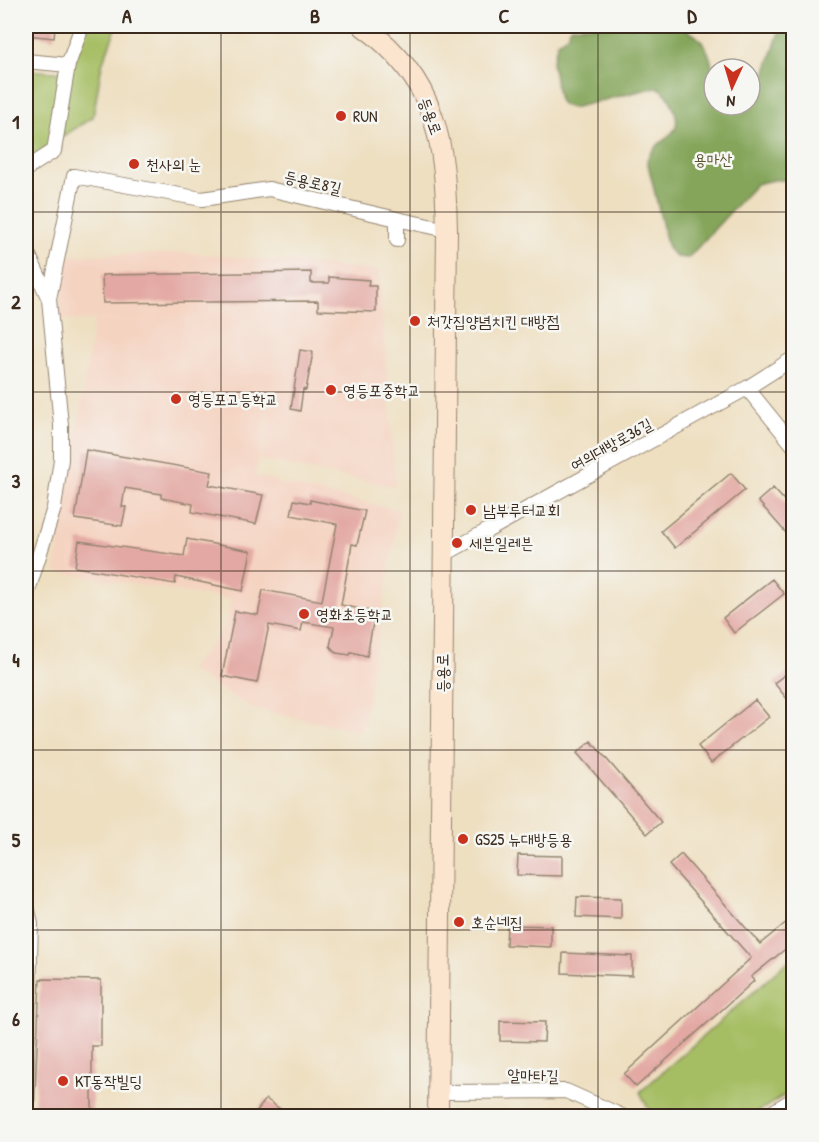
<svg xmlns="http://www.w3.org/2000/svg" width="819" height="1142" viewBox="0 0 819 1142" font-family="'Patrick Hand','Poor Story',sans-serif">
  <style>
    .built { fill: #f5d3c1 }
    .green { fill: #a6be64; stroke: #707441; stroke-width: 1.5 }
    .forest { fill: #84a55a; stroke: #60683c; stroke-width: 1.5 }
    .building { fill: #e3a8a3 }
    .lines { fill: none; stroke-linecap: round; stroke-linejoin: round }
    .street-casing { stroke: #948470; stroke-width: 16 }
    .secondary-casing { stroke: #948470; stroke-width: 22 }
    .street { stroke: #fff; stroke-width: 14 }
    .secondary { stroke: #fce5cf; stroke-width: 20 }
    .grid { fill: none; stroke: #3b2a1e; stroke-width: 1.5; stroke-opacity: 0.55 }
    .poi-dot { fill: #c8321e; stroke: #f6f6f2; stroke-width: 2 }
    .labels { text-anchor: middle; stroke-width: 5; stroke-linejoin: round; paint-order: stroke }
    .poi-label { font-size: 16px; fill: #3b2a1e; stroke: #f6f6f2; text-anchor: start }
    .street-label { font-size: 16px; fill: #3b2a1e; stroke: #f6f6f2 }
    .park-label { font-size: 16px; fill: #5b5633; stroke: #f6f6f2 }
    .neatline { fill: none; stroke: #3b2a1e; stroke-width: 2 }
    .grid-label { font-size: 20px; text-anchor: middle; font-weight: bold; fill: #3b2a1e }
  </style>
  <rect width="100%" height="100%" fill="#f6f6f2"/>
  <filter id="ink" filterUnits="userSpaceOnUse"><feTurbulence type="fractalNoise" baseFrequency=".0167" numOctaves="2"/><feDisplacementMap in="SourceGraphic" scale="12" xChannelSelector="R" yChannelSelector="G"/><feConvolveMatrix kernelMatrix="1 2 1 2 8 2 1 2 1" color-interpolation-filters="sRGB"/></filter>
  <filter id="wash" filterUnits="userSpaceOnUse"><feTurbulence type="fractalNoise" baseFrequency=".008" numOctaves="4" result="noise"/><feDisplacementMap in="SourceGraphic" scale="24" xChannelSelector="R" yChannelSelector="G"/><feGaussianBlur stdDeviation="1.35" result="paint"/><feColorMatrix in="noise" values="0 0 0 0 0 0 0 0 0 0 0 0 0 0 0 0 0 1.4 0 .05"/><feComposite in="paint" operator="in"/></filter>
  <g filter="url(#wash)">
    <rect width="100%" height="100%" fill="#eedfc1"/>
    <path class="built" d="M192,253L379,270L396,487L260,460L285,319L255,476L278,481V483L399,510L362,732L251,708L189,670L224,628L231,599L55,572L94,321L168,320H59L61,256Z
      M793,383V422L783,410L786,387Z"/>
    <path class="green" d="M86,26H117L102,64L93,117L26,160V70L68,73Z
      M793,957V1090L751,1116H652L640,1092Z"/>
    <path class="forest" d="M571,26H675C715,36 714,70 714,105H750V87L763,81L781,26H793V180H773L756,184L688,258L676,257L668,248L647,160C657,135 687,139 673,107C670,98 667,94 659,88L648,89L572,108L563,105L559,100L552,63L558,42L567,36Z"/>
    <g id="blocks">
      <path class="building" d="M26,26H55L54,38L26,35Z
        M311,272V283H329V277L369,280L368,286H376V312L318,310V301L103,303L102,275Z
        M300,350L313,352L306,390L303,389L300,411L291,409Z
        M86,450L212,472L209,485L263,495L256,524L192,512L193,504L161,498V494L125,488L122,507H126L122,526L75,519Z
        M731,473L745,490L675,548L661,531Z
        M773,488L794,511V542L758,501Z
        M294,500L310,503V500L365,511L357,545L352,544L341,605L375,612L367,656L351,652L350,655L336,653L330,646L334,627L303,622L301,631L269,625L257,683L222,676L235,611L258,615L263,590L322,601L337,524L291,515Z
        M187,539L251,551L243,591L176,577L175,584L75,567L79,541L184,556Z
        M772,579L784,594L734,633L723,618Z
        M794,668V695L788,700L774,683Z
        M755,700L769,717L711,763L698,746Z
        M591,741L661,822L647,834L577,753Z
        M681,854L760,944L794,916V942L751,977L754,981L636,1087L624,1074L751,958L669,865Z
        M518,855L562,856V876L517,875Z
        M577,897L621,898V919L576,917Z
        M507,925L551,926V947L506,945Z
        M563,953L632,956V976L562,973Z
        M40,979L101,980V1046H92V1116H34Z
        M500,1021L545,1022L544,1042L500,1041Z
        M266,1099L290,1116H253Z"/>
    </g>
  </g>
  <g filter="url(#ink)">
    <use href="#blocks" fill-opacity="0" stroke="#948470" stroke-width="1.5"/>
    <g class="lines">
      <defs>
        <path id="street" d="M26,61L68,65
          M26,169L54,151L68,65L82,26
          M397,219L447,230
          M26,249L49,299L61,425V459L54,508L26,597
          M49,299L74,176L202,199L269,189L397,219V240
          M747,388L794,446
          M443,555L747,388L794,358
          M26,901L31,924L26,1092
          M439,1092L566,1091L622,1116
          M766,1116L794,1099"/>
        <path id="secondary" d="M363,26C438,80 445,144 447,230L438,1116"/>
      </defs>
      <use href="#street" class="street-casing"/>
      <use href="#secondary" class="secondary-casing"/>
      <use href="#street" class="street"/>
      <use href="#secondary" class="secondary"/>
    </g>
  </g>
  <path class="grid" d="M221,26V1116M410,26V1116M598,26V1116M26,212H794M26,392H794M26,571H794M26,750H794M26,930H794"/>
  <g class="poi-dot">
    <circle cx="341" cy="116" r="6"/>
    <circle cx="134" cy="164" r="6"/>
    <circle cx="415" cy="321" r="6"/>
    <circle cx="331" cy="390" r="6"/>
    <circle cx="176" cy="399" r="6"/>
    <circle cx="471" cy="510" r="6"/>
    <circle cx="457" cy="543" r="6"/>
    <circle cx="304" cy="614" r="6"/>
    <circle cx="463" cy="839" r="6"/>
    <circle cx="459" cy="922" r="6"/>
    <circle cx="63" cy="1081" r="6"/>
  </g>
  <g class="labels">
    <g class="poi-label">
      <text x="353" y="122">RUN</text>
      <text x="146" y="170">천사의 눈</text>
      <text x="427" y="327">처갓집양념치킨 대방점</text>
      <text x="343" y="396">영등포중학교</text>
      <text x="188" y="405">영등포고등학교</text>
      <text x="483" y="516">남부루터교회</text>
      <text x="469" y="549">세븐일레븐</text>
      <text x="316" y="620">영화초등학교</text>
      <text x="475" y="845">GS25 뉴대방등용</text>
      <text x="471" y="928">호순네집</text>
      <text x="75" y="1087">KT동작빌딩</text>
    </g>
    <g class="street-label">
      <text transform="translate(431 116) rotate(70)" y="6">등용로</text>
      <text transform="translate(313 182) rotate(13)" y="6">등용로8길</text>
      <text transform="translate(611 444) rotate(-29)" y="6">여의대방로36길</text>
      <text transform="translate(442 673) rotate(-90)" y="6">등용로</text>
      <text transform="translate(533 1075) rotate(1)" y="6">알마타길</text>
    </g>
    <g class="park-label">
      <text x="713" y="165">용마산</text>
    </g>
  </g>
  <rect width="819" height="1142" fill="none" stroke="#f6f6f2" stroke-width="66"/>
  <g transform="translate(732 87) rotate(184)"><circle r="28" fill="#f6f6f2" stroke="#aba49d" stroke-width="1.5"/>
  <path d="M0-4.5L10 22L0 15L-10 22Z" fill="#c8321e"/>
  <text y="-9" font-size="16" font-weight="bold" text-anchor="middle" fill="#3b2a1e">N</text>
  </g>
  <rect x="33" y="33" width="753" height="1076" class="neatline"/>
  <g class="grid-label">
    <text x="127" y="23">A</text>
    <text x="315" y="23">B</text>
    <text x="504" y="23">C</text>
    <text x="692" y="23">D</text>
    <text x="16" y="129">1</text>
    <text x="16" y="309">2</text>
    <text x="16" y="488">3</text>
    <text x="16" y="667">4</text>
    <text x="16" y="847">5</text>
    <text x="16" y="1026">6</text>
  </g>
</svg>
